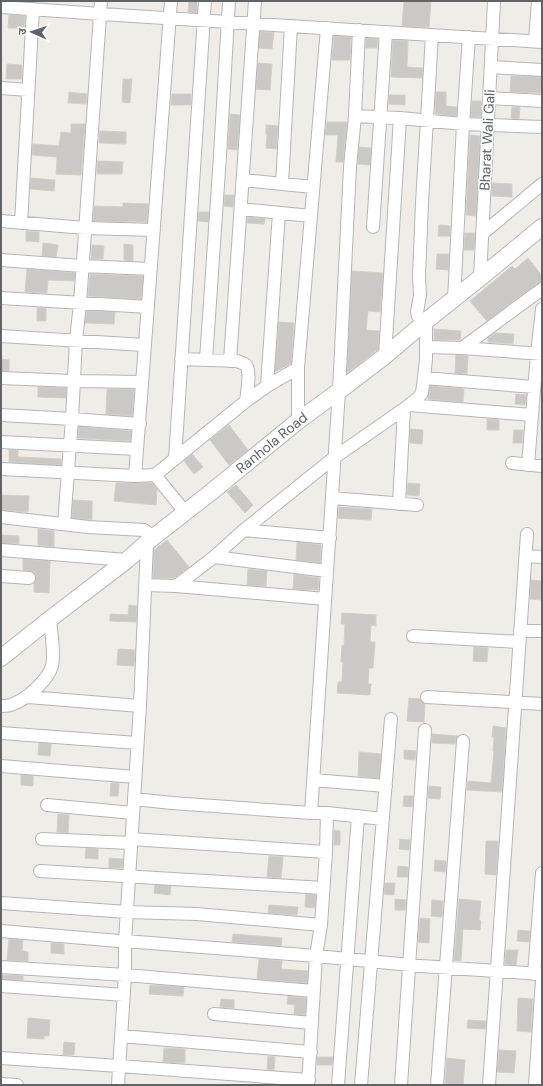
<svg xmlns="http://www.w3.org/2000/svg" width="543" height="1086" viewBox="0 0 543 1086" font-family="'DM Sans','Noto Sans Devanagari',sans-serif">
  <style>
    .building { fill: #ccc8c5; stroke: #d5cec7 }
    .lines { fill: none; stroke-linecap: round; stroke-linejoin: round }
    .street-casing { stroke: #b3b6b9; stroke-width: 14 }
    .secondary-casing { stroke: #b5b8bb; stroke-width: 18 }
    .street { stroke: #fff; stroke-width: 12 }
    .secondary { stroke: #fff; stroke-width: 16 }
    .labels { text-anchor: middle; stroke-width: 3; stroke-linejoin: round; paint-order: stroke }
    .street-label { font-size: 14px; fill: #606467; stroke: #fff }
  </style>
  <rect width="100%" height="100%" fill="#f0ede9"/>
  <path class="building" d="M189,1H197V13L188,12Z
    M404,1H431L429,27L402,26Z
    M9,15L25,16L24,28H8Z
    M260,32H274L272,49L259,48Z
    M334,36L351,37L350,60H332Z
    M366,38L378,39L377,48H366Z
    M393,40L408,41L407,67L423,68L422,78L391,77Z
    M258,63L272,64L270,90L256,89Z
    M7,64L22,65V79H6Z
    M511,76L542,77V93L510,92Z
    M123,79H132L130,103L122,102Z
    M69,92L87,94L86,104L68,103Z
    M436,92H446V106L457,107L456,116L435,114Z
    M172,94H191V105H171Z
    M389,95H405V105L389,104Z
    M472,101H481V117H471Z
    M512,107H520L519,119L511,118Z
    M230,114L240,115L237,150L228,149Z
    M327,122H347L343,162H336L338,135H325Z
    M71,124H85L81,175L56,174L57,157L32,155L33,144L59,146L61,132L71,133Z
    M266,125L278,126L276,149L266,148L267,134H266Z
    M100,131L126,132V144L99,143Z
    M470,135L480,136L476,216L466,215Z
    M359,147L371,148L370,165L358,164Z
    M97,161L123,162L122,174H97Z
    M31,178L55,180L54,191L30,189Z
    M492,183L512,184V197L492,196Z
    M225,195H234L233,207L224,206Z
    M123,203L148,204L147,222L93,221L94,206L123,207Z
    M199,212H209L208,222L198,221Z
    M248,217L265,219L264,224L247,223Z
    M439,225L450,226V236H438Z
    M26,231L39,232V242L26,241Z
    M465,233H475L474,250H464Z
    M43,243L58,245L56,257L42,256Z
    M124,244L133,245V261L124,260Z
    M92,245L104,246L103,259H91Z
    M437,254H449L448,270L436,269Z
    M528,258L542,276V282L538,283L487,321L470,301L512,266L515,269Z
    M27,269L75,273L74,281L48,280L47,293L25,292Z
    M352,271L383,273L380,312L368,311L366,330L379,331L378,349L347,373Z
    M90,274L143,276L141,299L88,296Z
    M37,308H46V321H37Z
    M87,311L115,312L114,324L85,323Z
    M279,322L294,323L291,363L275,372Z
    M434,329L461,331L460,340H434Z
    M495,333L514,334L513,344L488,342V338Z
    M456,355L468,356L467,374L455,373Z
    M1,359L9,360V371H1Z
    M430,386L464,389L463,402L428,399Z
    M38,387L66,388V398L38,397Z
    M107,389H134L132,416L106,414Z
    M516,394L526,395L525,405L515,404Z
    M487,419L499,420V430H487Z
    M229,425L248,450L229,465L210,440Z
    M79,427L131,431L130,441L78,438Z
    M410,429L423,430L422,444L410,443Z
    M514,430H523L522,443H513Z
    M9,450H18V457L61,459V465L9,462Z
    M192,454L203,467L194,474L184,461Z
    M116,483H152L157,489L156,505L114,501Z
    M408,483L420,484L419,496L407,495Z
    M236,485L253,505L245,513L227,492Z
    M1,495L29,496L28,512L1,510Z
    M73,500L92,501V520L72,518Z
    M339,507L372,509L371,520L338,518Z
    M38,529L54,531V547L38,545Z
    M1,535L19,536V544L1,543Z
    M167,540L189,567L174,578H153L154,550Z
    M297,542L321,545L320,563L296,560Z
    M23,559L50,561L49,593L34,592V583L36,579V575L33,572L23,570Z
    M248,569L267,571L266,586L247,585Z
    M294,574L319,578L318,590L293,589Z
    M531,580L542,581V600L530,599Z
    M129,605L137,606L136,622L110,621V614L128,615Z
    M342,613L376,615V626L371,625L370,642H375L373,668H369L368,684H371L370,695L337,693L338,682H342L343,662H341L342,645L344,646L345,624H341Z
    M474,647L488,648L487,662L473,661Z
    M118,649L135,650L134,666L117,665Z
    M409,698L420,699L423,703L425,704L424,722L407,721Z
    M493,726L506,728L502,792L467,790L468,781L491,783L494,751H493L494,737H492Z
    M432,734L458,736L456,740L455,744L432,743Z
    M39,743L51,744L50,756L38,755Z
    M404,750L416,751L415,760L404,759Z
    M359,752L381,754L379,778L358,776Z
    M21,775L33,776V786L21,785Z
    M111,783H119L118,796H110Z
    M429,786L441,787L440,799L428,798Z
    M404,796H413L412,807L403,806Z
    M58,814L69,815L68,833L57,832Z
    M334,830L340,831V845H334Z
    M400,839L410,840L409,850L399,849Z
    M486,841H498L496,875L485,874Z
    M86,848L98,849V859L85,858Z
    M269,856L283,857L281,878L267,877Z
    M109,858L123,859L122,868H109Z
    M435,860L446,861V872L434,871Z
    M398,866L408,867V877H397Z
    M385,883H395L394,895L384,894Z
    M155,885L171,886L170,895L154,893Z
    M306,894L316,895L315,908L305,907Z
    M395,899L406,900L405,910H395Z
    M459,899L481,901L479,920L481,921L480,930L463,929L461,961H454Z
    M432,900L443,901L442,917L431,916Z
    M269,905L298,907L297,915L268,913Z
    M420,918L430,919L429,943L418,942Z
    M518,930L530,931L529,942L517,941Z
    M233,934L282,938L281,946L232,942Z
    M9,939L23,940L22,951L28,952V961L7,960Z
    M51,943L64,944V954L51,953Z
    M506,950H518L516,965L505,964Z
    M259,959L282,961L281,969L308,971L307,983L257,979Z
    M1,975L23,976V980L1,979Z
    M150,985L184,987L183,996L149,994Z
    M288,996L306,998L305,1015L294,1014L295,1005L287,1004Z
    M518,998L533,999L531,1032L517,1031Z
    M221,999L234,1000V1008L220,1007Z
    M28,1018L50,1020L49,1036H44V1039L27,1038Z
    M468,1020L486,1021L485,1029L467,1028Z
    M64,1042L75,1043L74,1055H63Z
    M164,1048L185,1049V1063L163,1062Z
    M499,1050L516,1051L514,1073L497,1072Z
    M268,1056L275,1057L274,1070L267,1069Z
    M317,1057H333L332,1065H317Z
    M447,1058L465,1060L463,1085H445Z"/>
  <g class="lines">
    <defs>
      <path id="street" d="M1,7L101,14L542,42
        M535,41L538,1
        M491,67L542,70
        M1,88L28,90
        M490,98L542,101
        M355,116L400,118L463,124L542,127
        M243,180L313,187
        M282,183L291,26
        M241,209L311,216
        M1,221L85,228L154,230
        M21,223L33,9
        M373,227L386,32
        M482,234L542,184
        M1,260L82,266L151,269
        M480,278L494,1
        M1,298L148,307
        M454,300L463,124L469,37
        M1,336L144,345
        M426,347L462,348L542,354
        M462,348L542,289
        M385,356L400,118
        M181,359L237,361C240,362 243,363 246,365C251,372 247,392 246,401
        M206,360L220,156L229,1
        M230,361L255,1
        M1,378L73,381L142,382
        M424,378L534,387
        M267,386L279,213
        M409,405L532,415
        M1,415L72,419L140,424
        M298,421V368L327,28
        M1,442L137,449
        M175,459L205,1
        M512,463L542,466
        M528,465L537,354L542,309
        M1,469L135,476L155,475L185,512
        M155,475L246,401L267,386L298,368
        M135,476L171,1
        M332,498L417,505
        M399,504L404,409
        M1,517L88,527L144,530L147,532L151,539
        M64,524L72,419L76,340L80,304L101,1
        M244,530L330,538
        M1,550L127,560
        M526,556L542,557
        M214,557L327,571
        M1,576L29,578
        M146,585L176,586L214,557L244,530L335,457L404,409L418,398L422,393L424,378L426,359V321L418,316L417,312L420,295L419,276L422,203L432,35
        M176,586L325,599
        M520,631H542
        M413,636L519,642
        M28,697L140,706
        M427,697L542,704
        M1,706C5,706 10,706 13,704C27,699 48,680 52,666C55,653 51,632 50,619
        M1,733L137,743
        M1,766L135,777
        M313,780L386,786
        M134,799L172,803L311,813H327L326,852L321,925L316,956L308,1085
        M47,805L133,813
        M311,813L339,391L350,167L355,116L359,30
        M327,813L383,819
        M42,839L131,843
        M131,839L326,852
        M40,871L323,888
        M1,903L127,912L197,914L321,925
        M1,931L119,941H125L316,956L421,966L542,974
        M1,967L125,975L314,991
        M534,974L542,873
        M1,986L124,995
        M214,1014L312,1023
        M121,1036L311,1052
        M1,1058L119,1066L309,1080
        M1,1084L17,1085
        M118,1085L125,975V941L140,706L147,543
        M338,1085L358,816
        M361,1085L391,719
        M401,1085L425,730
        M437,1085L463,741
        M489,1085L527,534
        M535,1085L542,980"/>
      <g id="secondary">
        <path id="s1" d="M1,658L50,619L127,560L151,539L210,493L298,421L339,391L385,356L426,321L480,278L542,227"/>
      </g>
    </defs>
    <use href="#street" class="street-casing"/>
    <use href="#secondary" class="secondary-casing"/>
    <use href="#street" class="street"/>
    <use href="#secondary" class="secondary"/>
  </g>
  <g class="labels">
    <g class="street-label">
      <text transform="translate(487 140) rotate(-87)" y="5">Bharat Wali Gali</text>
      <text dy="5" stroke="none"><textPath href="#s1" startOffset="346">Ranhola Road</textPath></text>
    </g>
  </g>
  <rect width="543" height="1086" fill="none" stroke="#606467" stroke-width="4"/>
  <g transform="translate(32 32) rotate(273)" stroke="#ffffff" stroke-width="3" paint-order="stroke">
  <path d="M0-3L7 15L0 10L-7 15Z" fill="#606467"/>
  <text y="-6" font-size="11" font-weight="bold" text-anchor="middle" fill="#606467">उ</text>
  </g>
</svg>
